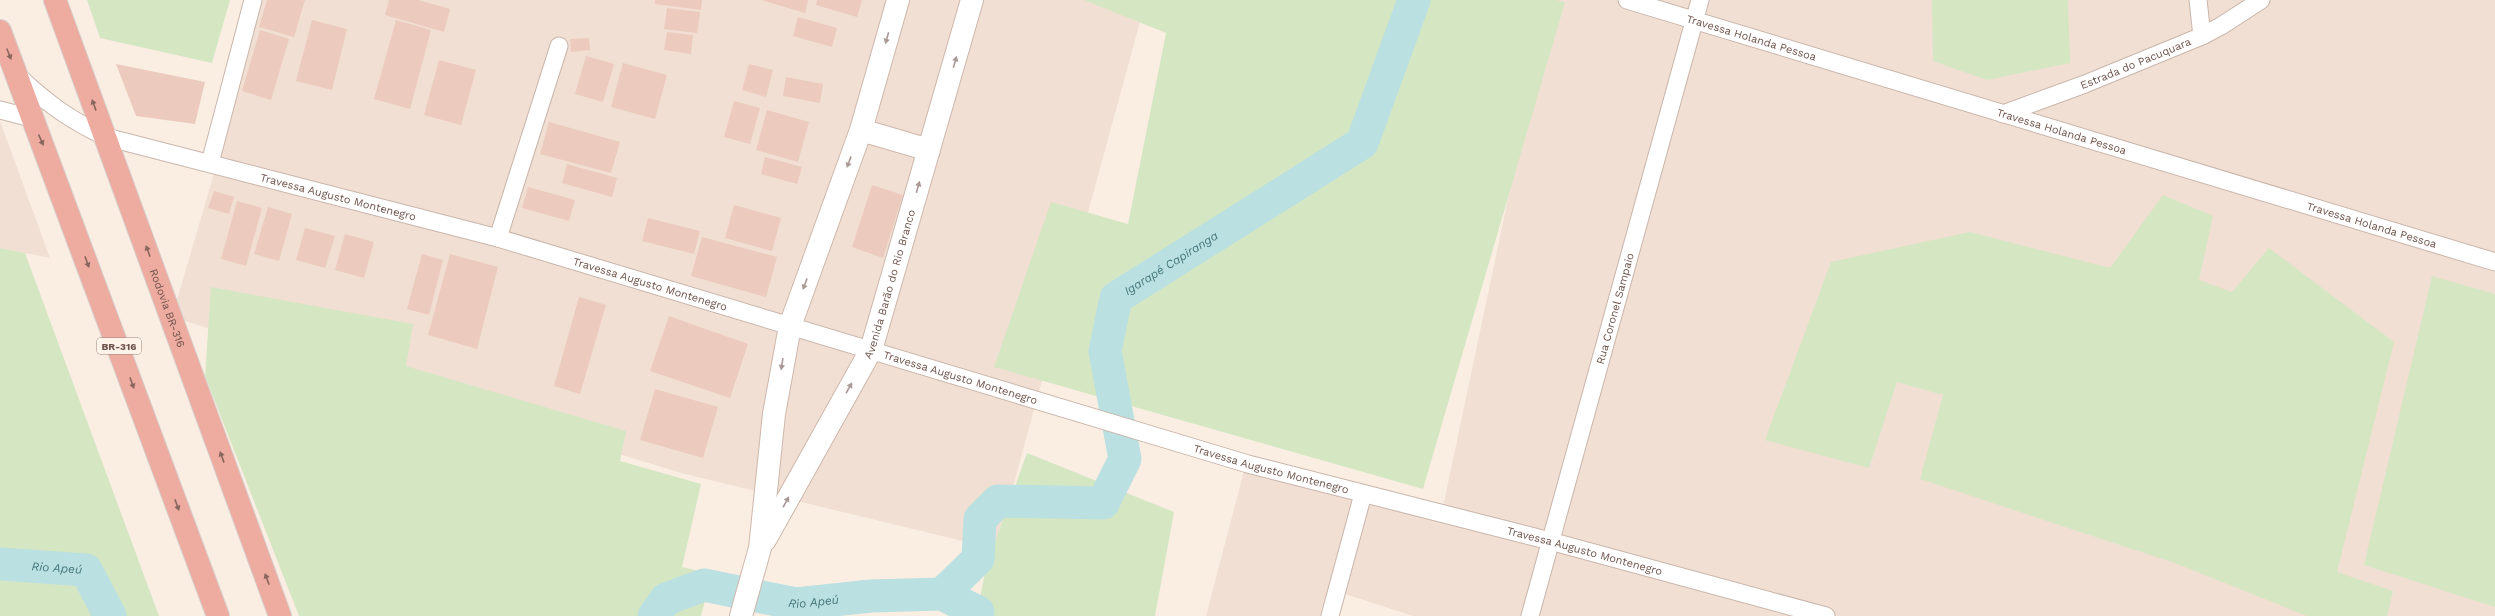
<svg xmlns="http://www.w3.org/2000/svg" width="2495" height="616" viewBox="0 0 2495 616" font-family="'Work Sans',sans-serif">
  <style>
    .residential { fill: #f0dfd2 }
    .green { fill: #d5e6c3 }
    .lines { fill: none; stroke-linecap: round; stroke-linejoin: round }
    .river { stroke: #bae0e1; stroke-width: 33 }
    .building { fill: #eccbbe }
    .street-casing { stroke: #c9b5ab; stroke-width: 19 }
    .secondary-casing { stroke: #ceb7ac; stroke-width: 24 }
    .highway-casing { stroke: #d7cfcd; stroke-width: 24 }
    .street { stroke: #fff; stroke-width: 17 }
    .secondary { stroke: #fff; stroke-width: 22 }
    .highway { stroke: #eeaba0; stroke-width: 22 }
    .oneway { fill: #a99894 }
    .oneway2 { fill: #88655d }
    .labels { text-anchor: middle; stroke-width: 3.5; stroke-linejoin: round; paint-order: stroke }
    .shield { fill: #fdf3e9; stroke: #9a847b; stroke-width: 1 }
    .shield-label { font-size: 10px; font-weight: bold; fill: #6f544c }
    .street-label { font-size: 11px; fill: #6f544c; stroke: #fdf3e9 }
    .water-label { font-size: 12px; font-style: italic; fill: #45777a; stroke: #fdf3e9 }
  </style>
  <rect width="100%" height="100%" fill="#faeee3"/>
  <path class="residential" d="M260,0H1146L996,549L681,473L172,317L215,170Z
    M1550,0H2495V616H1413L1345,594L1338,616H1206L1245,467L1440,521Z
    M0,121L50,258L0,248Z"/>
  <path class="green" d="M87,0H230L212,63L100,38Z
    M1084,0H1556L1565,2L1423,489L994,367L1051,202L1128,224L1166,33Z
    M1932,0H2068L2070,63L1987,80L1933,61Z
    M2163,195L2213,216L2199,280L2232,292L2269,248L2394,342L2337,572L2393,591L2387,616H2307L2175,563L1920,479L1943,395L1897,382L1869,468L1765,440L1831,262L1970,232L2110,268Z
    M0,248L25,253L159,616H0Z
    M2432,276L2495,294V607L2364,565Z
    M211,287L413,324L406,366L626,431L620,461L701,484L682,567L712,574L701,616H299L205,376Z
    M1027,453L1174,512L1155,616H976L987,564Z"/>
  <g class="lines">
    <g class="river">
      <path id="s1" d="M0,564L86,570L110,616"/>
      <path id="s2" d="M942,594L978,559L980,519L998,501L1103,503L1125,459L1105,351L1116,298L1362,143L1414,0"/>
      <path id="s3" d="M654,616L666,599L704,585L796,604L871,596L942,594L978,612L977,616"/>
    </g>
  </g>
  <path class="building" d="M267,0H305L294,37L259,27Z
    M389,0H418L450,9L444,32L385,15Z
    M655,0H702L701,10L655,4Z
    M761,0H808L805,13Z
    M817,0H862L857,17L816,5Z
    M667,8L700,12L697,33L664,29Z
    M798,17L837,28L832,47L793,36Z
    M312,20L347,29L332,90L296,81Z
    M396,20L431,30L410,109L374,99Z
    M260,30L289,39L271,100L242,91Z
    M667,32L693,35L691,54L664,50Z
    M589,38L590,50L571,52L570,39Z
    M586,56L614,64L603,102L575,94Z
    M439,60L476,70L461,125L424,115Z
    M623,63L667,75L655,119L611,107Z
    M116,64L205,82L195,124L136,116Z
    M749,64L773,70L766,97L742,90Z
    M786,77L823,84L820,103L783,96Z
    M734,101L760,108L750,144L724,137Z
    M767,110L809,122L798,162L756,150Z
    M549,122L620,142L611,173L540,154Z
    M765,157L802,167L797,184L761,174Z
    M567,164L617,178L612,197L562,183Z
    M872,185L903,195L883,258L852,247Z
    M528,187L575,200L569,221L522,208Z
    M214,191L234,197L229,214L208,208Z
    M237,201L262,208L246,266L221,259Z
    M734,205L781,218L772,251L725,238Z
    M268,207L292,214L279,261L254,254Z
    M648,218L700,231L694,254L642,241Z
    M305,228L335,236L325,268L296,260Z
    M345,234L374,242L364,278L335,270Z
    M702,237L777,257L766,297L691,276Z
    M422,254L443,260L429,315L407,309Z
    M450,254L498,267L477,349L428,335Z
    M579,297L606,305L580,394L554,386Z
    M669,316L748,344L730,398L650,371Z
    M655,389L718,407L703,458L640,440Z"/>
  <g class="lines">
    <defs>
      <g id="street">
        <path id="s4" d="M1627,0L2495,262"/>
        <path d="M2198,0L2202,36"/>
        <path id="s5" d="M19,77C48,104 70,120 106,137L498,238L1248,464L1550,541L1826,616"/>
        <path d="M0,110L31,118"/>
        <path id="s6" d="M2003,114L2085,84L2202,36L2221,26L2261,0"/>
        <path d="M210,163L253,0"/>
        <path d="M498,238L559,46"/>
        <path d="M1330,616L1363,494"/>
        <path id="s7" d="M1530,616L1700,0"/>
      </g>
      <g id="secondary">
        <path d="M861,130L929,150"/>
        <path id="s8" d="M765,540L871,350L972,0"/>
        <path d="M741,616L760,548L774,414L790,326L861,130L898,0"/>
      </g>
      <g id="highway">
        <path id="s9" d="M55,0L280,616"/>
        <path d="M0,31L218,616"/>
      </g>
    </defs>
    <use href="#street" class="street-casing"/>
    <use href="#secondary" class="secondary-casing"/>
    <use href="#highway" class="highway-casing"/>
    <use href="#street" class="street"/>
    <use href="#secondary" class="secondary"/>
    <use href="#highway" class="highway"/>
  </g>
  <defs><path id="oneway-solid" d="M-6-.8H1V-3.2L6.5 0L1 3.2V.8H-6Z"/></defs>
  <g class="oneway">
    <use href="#oneway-solid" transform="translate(887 38) rotate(106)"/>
    <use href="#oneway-solid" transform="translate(955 62) rotate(-74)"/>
    <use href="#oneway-solid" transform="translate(849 162) rotate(110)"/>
    <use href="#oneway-solid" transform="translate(918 187) rotate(-74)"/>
    <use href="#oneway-solid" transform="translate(805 284) rotate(110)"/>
    <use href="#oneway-solid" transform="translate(782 364) rotate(99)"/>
    <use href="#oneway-solid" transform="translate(849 388) rotate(-61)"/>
    <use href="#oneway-solid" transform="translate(786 502) rotate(-61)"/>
  </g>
  <g class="oneway2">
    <use href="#oneway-solid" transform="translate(9 54) rotate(68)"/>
    <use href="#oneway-solid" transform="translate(94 105) rotate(-110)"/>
    <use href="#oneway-solid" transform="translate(41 140) rotate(66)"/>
    <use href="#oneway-solid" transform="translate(148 251) rotate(-110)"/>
    <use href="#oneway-solid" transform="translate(87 262) rotate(70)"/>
    <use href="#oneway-solid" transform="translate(132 383) rotate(70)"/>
    <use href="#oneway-solid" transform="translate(222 457) rotate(-110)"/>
    <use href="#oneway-solid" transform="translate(177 505) rotate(70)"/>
    <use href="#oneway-solid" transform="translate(267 579) rotate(-110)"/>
  </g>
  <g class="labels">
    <rect class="shield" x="97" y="338" width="44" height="16" rx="3"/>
    <g class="shield-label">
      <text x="119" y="350">BR-316</text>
    </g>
    <g class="street-label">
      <text dy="4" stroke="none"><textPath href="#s4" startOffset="130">Travessa Holanda Pessoa</textPath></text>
      <text dy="4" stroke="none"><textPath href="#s6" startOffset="142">Estrada do Pacuquara</textPath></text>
      <text dy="4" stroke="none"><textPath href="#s4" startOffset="454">Travessa Holanda Pessoa</textPath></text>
      <text dy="4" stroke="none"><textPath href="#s5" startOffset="346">Travessa Augusto Montenegro</textPath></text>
      <text dy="4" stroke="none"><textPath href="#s4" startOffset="778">Travessa Holanda Pessoa</textPath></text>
      <text dy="4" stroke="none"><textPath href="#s8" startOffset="286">Avenida Barão do Rio Branco</textPath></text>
      <text dy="4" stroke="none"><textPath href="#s5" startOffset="670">Travessa Augusto Montenegro</textPath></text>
      <text dy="4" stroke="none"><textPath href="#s9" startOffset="328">Rodovia BR-316</textPath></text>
      <text dy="4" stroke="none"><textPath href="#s7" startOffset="319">Rua Coronel Sampaio</textPath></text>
      <text dy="4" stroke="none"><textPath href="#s5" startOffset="994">Travessa Augusto Montenegro</textPath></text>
      <text dy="4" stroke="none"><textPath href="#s5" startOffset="1318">Travessa Augusto Montenegro</textPath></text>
      <text dy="4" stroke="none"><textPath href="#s5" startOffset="1642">Travessa Augusto Montenegro</textPath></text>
    </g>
    <g class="water-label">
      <text dy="4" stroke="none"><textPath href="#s2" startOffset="499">Igarapé Capiranga</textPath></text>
      <text dy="4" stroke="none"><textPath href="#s1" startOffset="57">Rio Apeú</textPath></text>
      <text dy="4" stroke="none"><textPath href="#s3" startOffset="173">Rio Apeú</textPath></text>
    </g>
  </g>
</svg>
